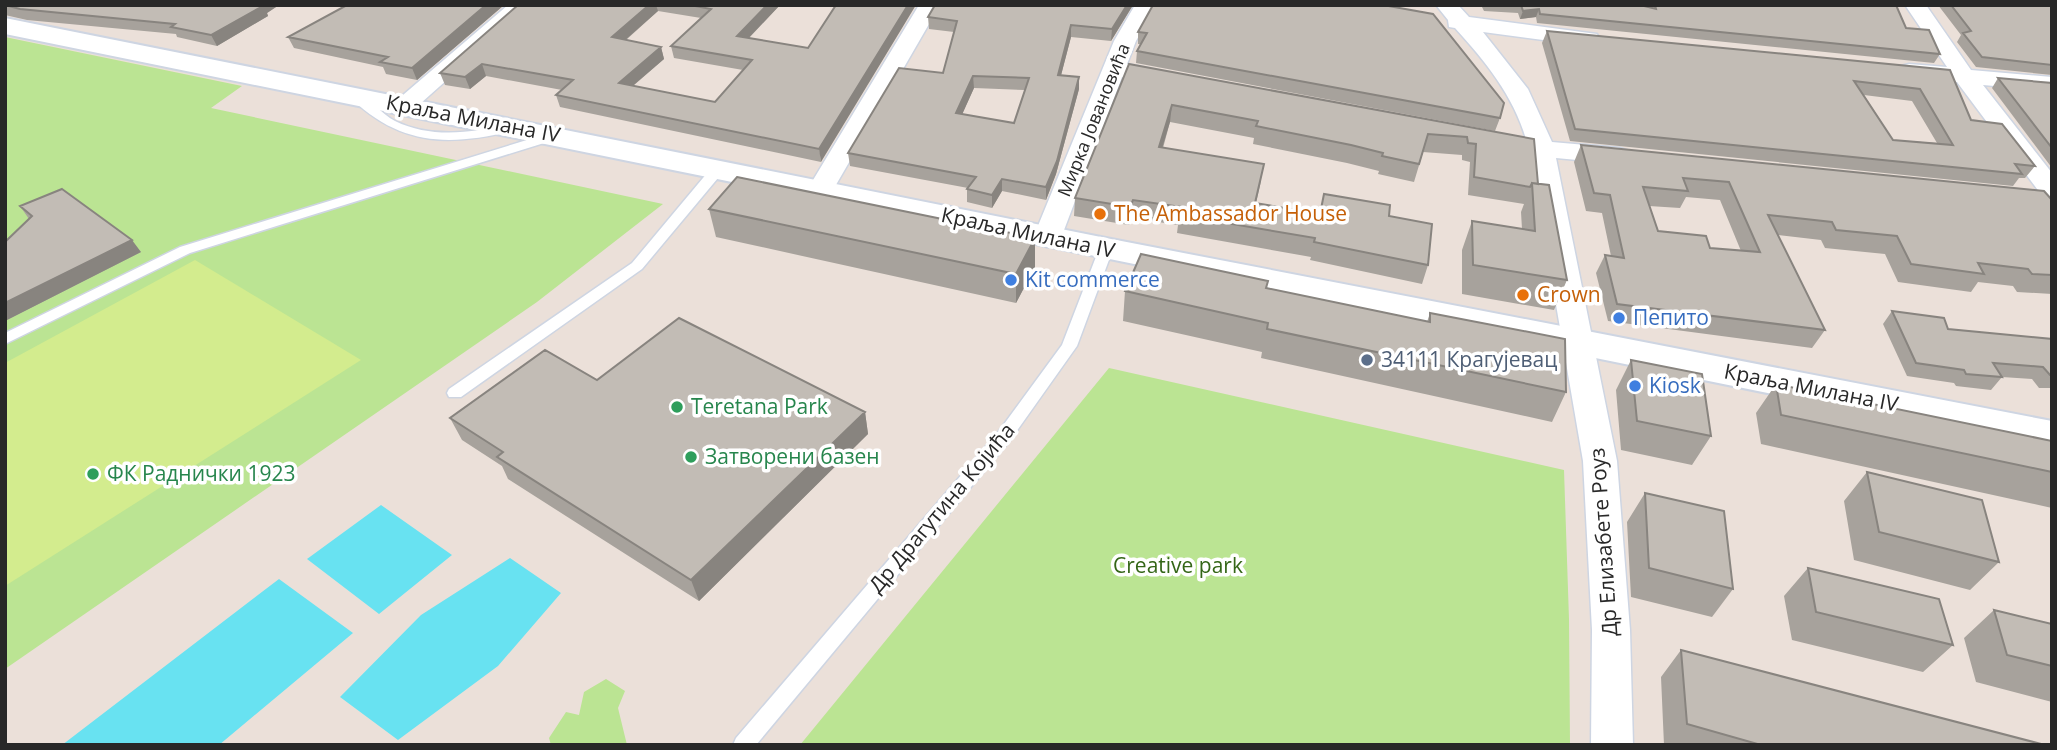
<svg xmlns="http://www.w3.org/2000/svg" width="2057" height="750" viewBox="0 0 2057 750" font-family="'Open Sans',sans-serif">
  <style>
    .green { fill: #bbe493 }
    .pitch { fill: #d3ec8e }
    .water { fill: #68e2f1 }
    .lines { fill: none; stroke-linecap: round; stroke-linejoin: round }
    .lane-casing { stroke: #ced5e2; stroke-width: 3 }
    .street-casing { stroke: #ced5e2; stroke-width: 3 }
    .secondary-casing { stroke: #ced5e2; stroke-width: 4 }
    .lane { fill: #fff; fill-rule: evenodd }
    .street { fill: #fff; fill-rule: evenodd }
    .secondary { fill: #fff; fill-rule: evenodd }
    .wall { fill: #a7a29c; fill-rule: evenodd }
    .shaded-wall { fill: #88847f }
    .building { fill: #c2bcb5; stroke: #88847f; stroke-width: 2; fill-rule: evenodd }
    .food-dot { fill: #e8710a; stroke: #fff; stroke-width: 2.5 }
    .shop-dot { fill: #3f7fe0; stroke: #fff; stroke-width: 2.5 }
    .service-dot { fill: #5c6f8a; stroke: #fff; stroke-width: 2.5 }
    .leisure-dot { fill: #2e9e5b; stroke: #fff; stroke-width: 2.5 }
    .labels { text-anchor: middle; stroke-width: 7; stroke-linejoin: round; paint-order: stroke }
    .far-street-label { font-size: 18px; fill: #282828; stroke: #fff }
    .street-label { font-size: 21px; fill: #282828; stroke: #fff }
    .food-label { font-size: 21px; fill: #c56008; stroke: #fff; text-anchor: start }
    .shop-label { font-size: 21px; fill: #366cbe; stroke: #fff; text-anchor: start }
    .service-label { font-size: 21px; fill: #4e5e75; stroke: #fff; text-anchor: start }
    .leisure-label { font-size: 21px; fill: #27864d; stroke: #fff; text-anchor: start }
    .park-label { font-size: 21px; fill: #346617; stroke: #fff }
  </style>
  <rect width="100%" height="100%" fill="#ebe0d9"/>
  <path class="green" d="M5,37L242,86L211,108L663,204L537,302L5,669Z
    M1109,368L1564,470L1569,619L1570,745H800Z
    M606,679L625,691L618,708L627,745H551L549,738L566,712L579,715L584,692Z"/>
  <path class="pitch" d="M195,260L361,360L5,586V363Z"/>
  <path class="water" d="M381,505L452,555L379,614L307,559Z
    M510,558L561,593L498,666L398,740L340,697L421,615Z
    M279,579L353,633L219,745H62Z"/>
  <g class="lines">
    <defs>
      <path id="lane" d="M356,92C370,98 381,114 395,121C432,139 473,133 512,123L518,127L516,130C452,146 402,147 352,99V93Z
        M553,132L557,133V139L190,253L5,344V333L180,247Z
        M718,165L723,166V172L642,269L461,397H449L447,393L449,389L632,263L713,166Z
        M1106,245L1113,249L1077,346L1011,439L756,745H733L736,738L999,431L1062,345L1099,249Z"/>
      <path id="street" d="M508,5H531L412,111L404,113L396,111L392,106L396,101Z
        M919,5H940L833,190L829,196L820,198L811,196L807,190Z
        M1135,5H1156L1136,41L1127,64L1176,74L1180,79L1176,84L1168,86L1122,77L1061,238L1057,244L1047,247L1037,244L1033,238L1114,41Z
        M1436,5H1458L1469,17L1597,34L1600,39L1597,44L1589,46L1483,32L1528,89L1552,142L1620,148L1629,151L1633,156L1629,161L1620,164L1556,158L1617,461L1630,630L1633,745H1591L1592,630L1583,461L1530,154L1485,145L1482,140L1485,135L1494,133L1526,139C1513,95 1485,61 1455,28L1449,27L1448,20Z
        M1905,5H1926L1971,70L2052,77V91L1983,85L2052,173V199L2043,197L1957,82L1901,76L1897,71L1901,66L1909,64L1947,67Z"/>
      <path id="secondary" d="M5,18L1106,238L2052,421V451L5,34Z"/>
    </defs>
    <use href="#lane" class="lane-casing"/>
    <use href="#street" class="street-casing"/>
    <use href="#secondary" class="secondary-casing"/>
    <use href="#lane" class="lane"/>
    <use href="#street" class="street"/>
    <use href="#secondary" class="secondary"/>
  </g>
  <path class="wall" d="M5,5H279L267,13L268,16L217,46L177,37L176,34L27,20L5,15Z
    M347,5H504L417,80L386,74L383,67L294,48L288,37Z
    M518,5H780L749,38L808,48L821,162L560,107L556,95L562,90L486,76L470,89L445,85L440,73ZM658,11L701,18L671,46L674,58L743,70L715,102L633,86L664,59L661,47L626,40Z
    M935,5H1133L1111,41L1071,37L1061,75L1079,89L1056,174L1046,200L1002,191L992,208L967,202V189L968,188L850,166L848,153L943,73L954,32L929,29L928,17ZM974,88L1025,90L1014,123L962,114Z
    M1383,5L1500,118L1495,131L1136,63L1137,51L1140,44H1138V32Z
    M1481,5H1640L1651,8V5H1896L1906,28L1940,54L1934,63L1537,23L1536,17L1520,19L1518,13L1484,11Z
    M1938,5H2052V75L1976,67L1957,42L1961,35Z
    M1547,31L1950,70L1971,120L2035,166L2025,178H2019L2013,186L1570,141L1542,43ZM1864,95L1912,101L1937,143L1893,140Z
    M1129,64L1534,139L1538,184L1567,280L1554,310L1462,294V250L1472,221L1522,229L1521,212L1524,204L1468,195L1470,162L1462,160V155L1423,152L1414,182L1378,174L1379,171L1347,163L1253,144L1254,138L1170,122L1163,148L1261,181L1256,203L1319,214L1389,216L1428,265L1422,284L1310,260L1311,257L1177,233L1178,225L1132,218L1129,225L1074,216L1075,198Z
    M1998,78L2052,83V168L1992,88Z
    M1581,145L2052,200V294L2017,292L2013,286L1978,282L1971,292L1898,282L1885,254L1825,248L1821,240L1778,235L1825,330L1812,348L1608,321L1596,273L1605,255L1611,256L1602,213L1586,211L1574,162ZM1686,197L1720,200L1741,251L1710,248L1658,231L1649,206L1680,208Z
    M20,206L141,252L5,321V242L29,219Z
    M709,209L1035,267L1016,303L716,237Z
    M1267,288L1427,322L1430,313L1566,392L1552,422L1261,358L1262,352L1123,321L1125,291Z
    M1892,311L1948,329L2052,339V388H2039L2032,379L2002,377L1991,390L1956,386L1954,383L1907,376L1883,324Z
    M1631,360L1711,436L1692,465L1621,450L1616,390Z
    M597,380L865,412L868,434L699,601L508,479L502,466L462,440L450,418Z
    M1776,384L2052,441V508L1761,444L1756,413Z
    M1867,472L1999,562L1970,590L1854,560L1844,501Z
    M1645,493L1733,589L1712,617L1631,597L1627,522Z
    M1808,568L1953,645L1923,672L1792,640L1784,596Z
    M1994,610L2052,624V702L1976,682L1964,638Z
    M1681,650L2045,745H1664L1661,677Z"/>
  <path class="shaded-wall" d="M258,5H279L267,13L268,16L217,46L211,35Z
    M486,5H504L417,80L412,68Z
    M649,5H656L658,11L615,49L612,37Z
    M767,5H780L739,48L737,36Z
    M908,5H916L821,162L819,149Z
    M1127,5H1133L1111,41L1112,29Z
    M1539,9L1536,17L1520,19L1523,11Z
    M1071,25V37L1058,87V75Z
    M661,47L664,59L622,95L619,83Z
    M482,64L486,76L470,89L465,77Z
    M973,76L974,88L957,126L956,113Z
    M1079,77V89L1056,174L1046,200V187Z
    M1172,105L1170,122L1157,165L1159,147Z
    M1002,179V191L992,208V195Z
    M1133,200L1132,218L1129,225L1130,207Z
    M1035,238V267L1016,303V274Z
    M132,240L141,252L5,321V303Z
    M865,412L868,434L699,601L691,580Z"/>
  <path class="building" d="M5,5H261L263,6L211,35L171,27L175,24L20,9Z
    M347,5H486L412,68L380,62L388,57L288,37Z
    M518,5H649L612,37L661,47L619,83L715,102L752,60L671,46L711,9L690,5H767L737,36L808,48L836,5H908L819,149L556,95L573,80L482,64L465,77L440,73Z
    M935,5H1127L1112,29L1071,25L1058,75L1079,77L1057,161L1046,187L1002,179L992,195L967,189L976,177L848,153L899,68L943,73L957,21L928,17ZM973,76L1029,78L1014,123L956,113Z
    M1153,5H1383L1433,14L1504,103L1500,118L1137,51L1147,33L1138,32Z
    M1521,5H1640L1656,9L1655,5H1896L1906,28L1929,30L1940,54L1540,14L1539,9L1523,11Z
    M1951,5H2052V65L1982,57L1963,33L1971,31Z
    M1547,31L1950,70L1971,120L2002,124L2035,166L2015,164L2022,174L1575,129ZM1854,81L1920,89L1953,145L1893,140Z
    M1129,64L1534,139L1538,184L1532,183L1530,187L1474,177L1476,144L1468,143L1467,137L1428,134L1419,164L1382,156L1383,153L1351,145L1256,126L1258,121L1172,105L1159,147L1264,164L1255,203L1320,214L1324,194L1390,205L1389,216L1432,224L1428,265L1314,242L1315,238L1179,215L1182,207L1133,200L1130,207L1075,198Z
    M1998,78L2052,83V148Z
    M1581,145L2044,191L2052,200V275L2032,274L2028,269L1978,263L1984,274L1911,264L1897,236L1836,230L1832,222L1768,215L1825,330L1617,304L1605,255L1624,258L1610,195L1594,193ZM1683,178L1729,182L1760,252L1710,248L1706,236L1658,231L1643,187L1688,191Z
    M737,177L1035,238L1016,274L709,209Z
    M1532,183L1549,185L1567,280L1473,265L1472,221L1535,231Z
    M62,189L132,240L5,303V242L32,216L20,206Z
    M1141,254L1268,281L1266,288L1430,322V313L1565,339L1566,392L1267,329L1268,323L1125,291Z
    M1892,311L1944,318L1948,329L2052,339V375H2050L2043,367L1993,363L2002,377L1966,374L1964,370L1916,363Z
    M679,318L865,412L691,580L497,457L503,452L450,418L545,350L597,380Z
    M1631,360L1702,374L1711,436L1637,421Z
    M1776,384L2052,441V472L1781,415Z
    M1867,472L1982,500L1999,562L1879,532Z
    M1645,493L1724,511L1733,589L1649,568Z
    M1808,568L1939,599L1953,645L1816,612Z
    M1994,610L2052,624V666L2007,655Z
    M1681,650L1746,667L2045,745H1761L1687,724Z"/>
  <g class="food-dot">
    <circle cx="1100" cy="214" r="7"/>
    <circle cx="1523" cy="295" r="7"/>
  </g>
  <g class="shop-dot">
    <circle cx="1011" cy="280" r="7"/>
    <circle cx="1619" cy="318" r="7"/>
    <circle cx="1635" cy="386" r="7"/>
  </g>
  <circle class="service-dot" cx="1367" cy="360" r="7"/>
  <g class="leisure-dot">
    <circle cx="677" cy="407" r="7"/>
    <circle cx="691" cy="457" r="7"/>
    <circle cx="93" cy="474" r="7"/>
  </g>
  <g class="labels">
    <g class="far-street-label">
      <text transform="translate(1094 120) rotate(-68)" y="6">Мирка Јовановића</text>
    </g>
    <g class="street-label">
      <text transform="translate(473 119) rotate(11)" y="7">Краља Милана IV</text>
      <text transform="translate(1028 233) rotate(12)" y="7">Краља Милана IV</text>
      <text transform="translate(1811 388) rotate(11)" y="7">Краља Милана IV</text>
      <text transform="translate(942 508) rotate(-50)" y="7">Др Драгутина Којића</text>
      <text transform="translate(1604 542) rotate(-94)" y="7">Др Елизабете Роуз</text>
    </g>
    <g class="food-label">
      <text x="1114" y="221">The Ambassador House</text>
      <text x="1537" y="302">Crown</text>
    </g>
    <g class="shop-label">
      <text x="1025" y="287">Kit commerce</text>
      <text x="1633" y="325">Пепито</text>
      <text x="1649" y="393">Kiosk</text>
    </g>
    <g class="service-label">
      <text x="1381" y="367">34111 Крагујевац</text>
    </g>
    <g class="leisure-label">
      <text x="691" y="414">Teretana Park</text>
      <text x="705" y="464">Затворени базен</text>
      <text x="107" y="481">ФК Раднички 1923</text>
    </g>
    <g class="park-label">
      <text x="1178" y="573">Creative park</text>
    </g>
  </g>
  <rect width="2057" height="750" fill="none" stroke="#282828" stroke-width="14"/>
</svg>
